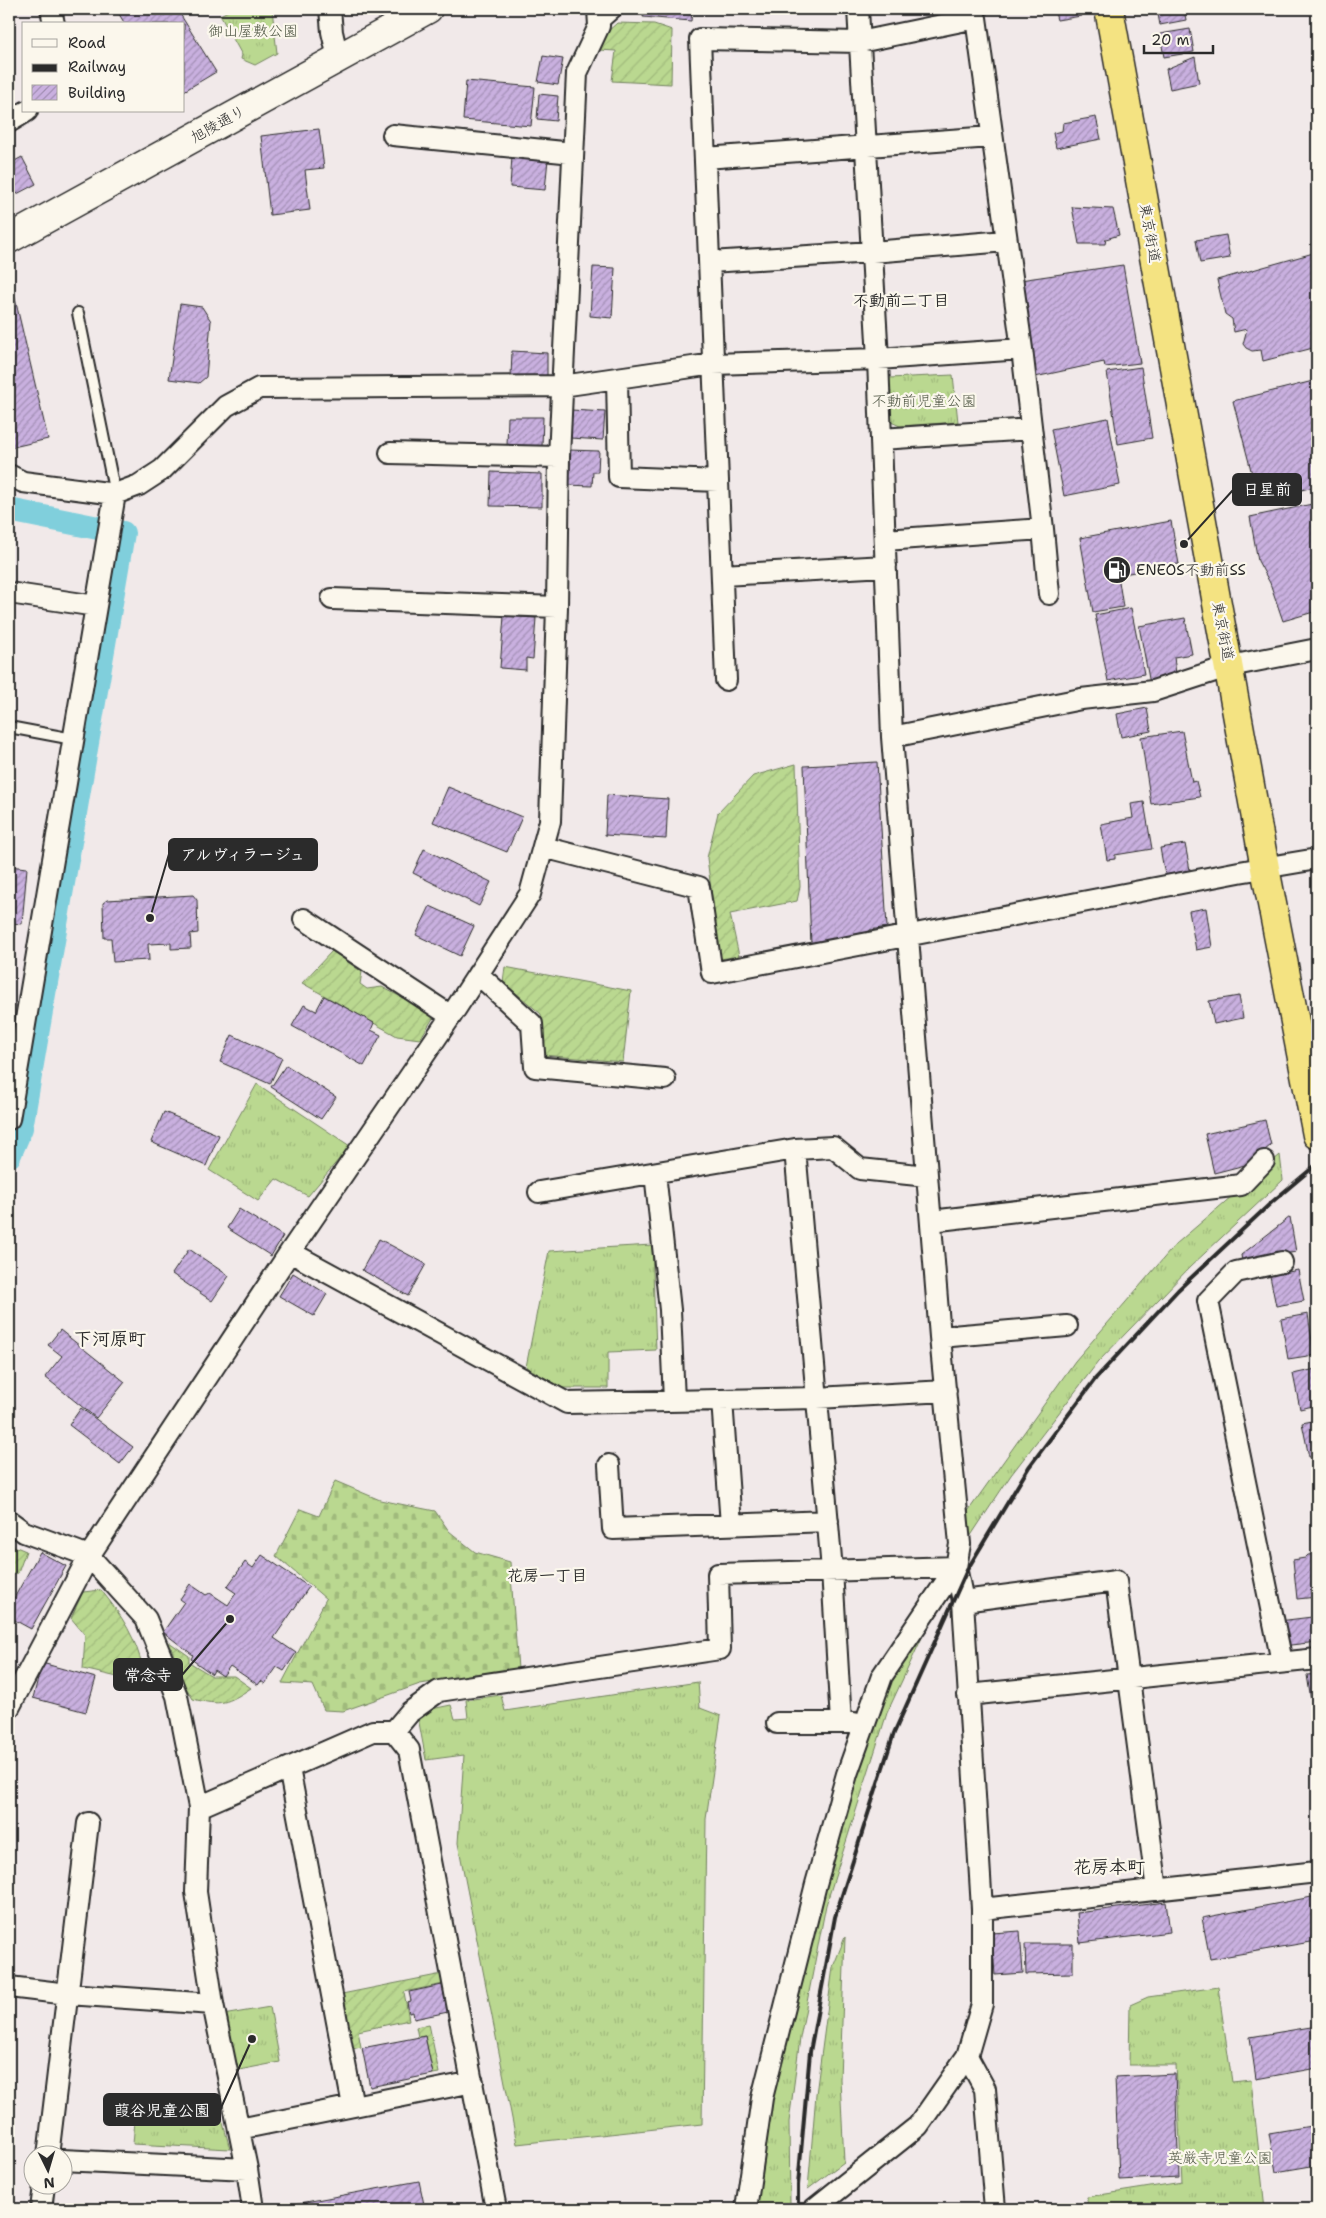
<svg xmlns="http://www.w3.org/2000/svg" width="1326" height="2218" viewBox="0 0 1326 2218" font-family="'Shantell Sans','Klee One',sans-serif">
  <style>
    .grass { fill: url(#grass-tufts); stroke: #72825e }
    .cemetery { fill: url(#cemetery-stones); stroke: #72825e }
    .garden { fill: url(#garden-furrows); stroke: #72825e }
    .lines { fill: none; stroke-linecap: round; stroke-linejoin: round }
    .canal { stroke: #80cfdc; stroke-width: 24 }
    .building { fill: url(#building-hatch); stroke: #2b2b2b }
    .lane-casing { stroke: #2b2b2b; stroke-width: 14 }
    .street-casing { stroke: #2b2b2b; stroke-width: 24 }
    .secondary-casing { stroke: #2b2b2b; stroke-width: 31 }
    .highway-casing { stroke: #2b2b2b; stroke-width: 31 }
    .lane { stroke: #fbf7ec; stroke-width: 10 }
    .street { stroke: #fbf7ec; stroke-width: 20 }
    .secondary { stroke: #fbf7ec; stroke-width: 28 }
    .highway { stroke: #f4e382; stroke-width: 28 }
    .rail { stroke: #2b2b2b; stroke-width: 4 }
    .labels { text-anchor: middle; stroke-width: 4.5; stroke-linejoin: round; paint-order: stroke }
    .park-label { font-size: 15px; fill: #4f5644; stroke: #fbf7ec }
    .street-label { font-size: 15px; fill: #2b2b2b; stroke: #fbf7ec }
    .poi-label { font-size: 15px; fill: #2b2b2b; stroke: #fbf7ec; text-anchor: start }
    .neighbourhood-label { font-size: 16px; font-weight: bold; fill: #2b2b2b; stroke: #fbf7ec }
    .quarter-label { font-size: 18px; font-weight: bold; fill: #2b2b2b; stroke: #fbf7ec }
    .leader { fill: none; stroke: #2b2b2b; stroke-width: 2 }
    .callout-dot { fill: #2b2b2b; stroke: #fbf7ec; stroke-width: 2 }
    .callout { fill: #2b2b2b; stroke: #2b2b2b; stroke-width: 2 }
    .callout-label { font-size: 16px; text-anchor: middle; font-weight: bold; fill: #fff }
  </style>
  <defs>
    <pattern id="grass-tufts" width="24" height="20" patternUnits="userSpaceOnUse" patternTransform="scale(1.25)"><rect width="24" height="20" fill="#bad890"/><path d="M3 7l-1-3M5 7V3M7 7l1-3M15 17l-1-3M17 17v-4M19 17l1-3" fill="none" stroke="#a0ba7c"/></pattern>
    <pattern id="cemetery-stones" width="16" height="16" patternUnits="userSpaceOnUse" patternTransform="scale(1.25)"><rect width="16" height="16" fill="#bad890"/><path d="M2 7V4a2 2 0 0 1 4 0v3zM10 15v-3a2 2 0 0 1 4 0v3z" fill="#a0ba7c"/></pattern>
    <pattern id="garden-furrows" width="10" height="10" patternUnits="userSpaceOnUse" patternTransform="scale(1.25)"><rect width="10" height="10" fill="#bad890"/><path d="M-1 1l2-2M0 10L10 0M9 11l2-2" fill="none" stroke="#a0ba7c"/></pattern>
    <pattern id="building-hatch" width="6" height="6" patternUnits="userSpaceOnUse" patternTransform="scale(1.25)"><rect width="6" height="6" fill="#c9b0df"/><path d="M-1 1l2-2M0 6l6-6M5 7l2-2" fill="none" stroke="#a38fb5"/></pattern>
  </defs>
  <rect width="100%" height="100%" fill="#f1e9e9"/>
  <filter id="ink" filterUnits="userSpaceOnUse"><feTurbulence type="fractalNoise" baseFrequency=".02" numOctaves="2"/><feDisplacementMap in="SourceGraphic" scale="10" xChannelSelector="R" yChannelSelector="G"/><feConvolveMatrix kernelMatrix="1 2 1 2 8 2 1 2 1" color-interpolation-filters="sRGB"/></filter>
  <g filter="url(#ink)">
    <path class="grass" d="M232,9H272L277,53L255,65L241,59L242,55L220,15Z
      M953,375L958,422L900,426L891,422L889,378Z
      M257,1084L350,1146L308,1196L276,1179L258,1201L209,1170Z
      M1280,1155L1283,1180L1190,1267L1098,1362L1011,1475L968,1540L966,1514L1075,1361L1176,1244Z
      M652,1245L656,1350L608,1352V1388H563L526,1367L549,1251Z
      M932,1616L887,1713L826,1905L800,2038L789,2122L790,2204L784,2209H752L768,2099L846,1802L892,1677Z
      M698,1682L700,1708L721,1716L706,1819L702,2124L517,2144L458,1843L464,1755L426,1760L417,1712L451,1705L455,1719L468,1718L466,1700L501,1695L505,1711Z
      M845,1937L840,2079L844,2162L808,2189L816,2094L833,1967Z
      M1218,1987L1232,2082L1251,2080L1265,2209H1182V2204L1138,2209H1087V2197L1182,2182L1176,2065H1129L1130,2005L1148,1997Z
      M270,2007L280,2062L234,2071L223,2015Z
      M137,2096L217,2101L230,2149L133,2144Z"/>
    <path class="cemetery" d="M335,1481L380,1500L435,1511L449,1531L475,1552L510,1562L518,1669L420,1684L343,1711L324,1710L313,1685L282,1683L326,1599L276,1556L300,1509L319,1516Z"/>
    <path class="garden" d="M617,23L654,24L672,30L671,84L612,81L616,51L599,50L607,32Z
      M796,764L800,887L797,901L730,914L739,956L720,959L707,858L718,813L753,776Z
      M332,951L362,972L360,984L367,989L382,987L435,1015L420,1039L397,1036L302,983Z
      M505,967L631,991L623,1062L542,1055L541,1014L503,982Z
      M9,1544L26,1551L18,1573L9,1575Z
      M101,1590C123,1617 136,1638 144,1672L126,1679L83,1669L85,1635L71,1618L83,1592Z
      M169,1642L189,1656V1662L212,1676H234L251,1688C227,1704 221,1706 193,1699L185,1686Z
      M442,1974L444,1984L404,1992L409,2020L358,2031L361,2047L352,2049L342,1994Z
      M429,2024L439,2073L433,2074L425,2036L418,2037L416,2027Z"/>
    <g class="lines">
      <path class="canal" d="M9,510L123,533L21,1128L9,1156"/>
    </g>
    <path class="building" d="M116,9H177L216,72L184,91V24H125Z
      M644,9H692L691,21L643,17Z
      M1054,9H1079L1081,16L1057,20Z
      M1157,9H1184L1186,20L1160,25Z
      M1190,29L1194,52L1164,57L1160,34Z
      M543,56L563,59L558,85L538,82Z
      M1195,57L1199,83L1170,89L1166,69Z
      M466,81L535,87L531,126L463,120Z
      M539,94L558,96L556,121L537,119Z
      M1096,117L1101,139L1056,148L1053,133L1062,131L1063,123Z
      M319,129L324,168L305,170L310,210L270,215L261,136Z
      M512,156L548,159L545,190L510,187Z
      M22,157L36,184L15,195L9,182V164Z
      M1072,207L1113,209L1119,235L1106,239L1105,244H1079Z
      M1226,235L1230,258L1200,263L1196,240Z
      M1317,252V347L1263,361L1261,350L1252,351L1246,348L1243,344L1247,329L1234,332L1232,319L1225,314L1217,280Z
      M1123,265L1140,363L1105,367L1104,362L1035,377L1020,280Z
      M593,267L615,268L612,318L590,316Z
      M13,290L48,439L9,448V291Z
      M180,304L202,307L211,321L206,377L199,383L169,379Z
      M512,351L547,353V378L511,377Z
      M1141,367L1152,438L1118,444L1107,372Z
      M1317,380V486L1259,501L1233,401Z
      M571,410L605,412L603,440L570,438Z
      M508,417H543L542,446H507Z
      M1108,418L1120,485L1064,496L1051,429Z
      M569,450L599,451L598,472H593L592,486L567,485Z
      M491,472L542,474V507L490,506Z
      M1317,503V611L1283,621L1270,583L1258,561L1250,517Z
      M1171,521L1179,564L1118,575L1123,607L1093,612L1080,538Z
      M1131,608L1144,674L1108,681L1095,615Z
      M504,616L536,618L533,659L526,658V670L500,668Z
      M1185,618L1192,654L1174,657L1176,674L1150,684L1139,626Z
      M1147,708L1151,731L1121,737L1117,714Z
      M1182,731L1192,782L1196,781L1200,797L1151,804L1141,737Z
      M877,762L887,927L870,930L868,935L811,945L804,766Z
      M448,787L522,817L507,852L433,822Z
      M607,795L668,799L666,839L605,835Z
      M1144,802L1152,849L1115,855V859L1107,860L1101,824L1133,818L1131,804Z
      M1185,844L1190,870L1165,875L1160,848Z
      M424,849L491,882L479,906L413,873Z
      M9,866L27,868L22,924L9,923Z
      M193,895L197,900L198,933L190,934L191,948L171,949V943L148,944L149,960L113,962L111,938H104L103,903L107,900Z
      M430,906L474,926L460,956L416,935Z
      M1206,908L1212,947L1196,950L1189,911Z
      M324,996L374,1023L371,1030L381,1035L364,1066L292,1026L304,1005L316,1011Z
      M1239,996L1243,1018L1214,1024L1209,1001Z
      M232,1035L282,1058L270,1084L220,1062Z
      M286,1065L336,1097L321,1119L271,1087Z
      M164,1112L219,1135L206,1166L151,1142Z
      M1265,1120L1271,1145L1249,1164L1214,1173L1205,1134Z
      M239,1209L283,1236L271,1256L227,1228Z
      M1290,1217L1296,1252L1242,1261L1241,1255Z
      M379,1239L426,1264L408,1296L362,1270Z
      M189,1249L229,1276L212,1301L172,1274Z
      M1298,1270L1304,1301L1276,1306L1270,1276Z
      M293,1273L327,1294L314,1316L279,1296Z
      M1308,1314L1314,1355L1288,1359L1281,1319Z
      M60,1330L125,1382L96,1418L45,1377L62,1356L48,1345Z
      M1316,1369L1317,1405L1300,1409L1293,1374Z
      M81,1408L133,1447L120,1464L69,1425Z
      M1317,1420V1456L1309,1457L1302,1423Z
      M9,1471H12L11,1485H9Z
      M40,1552L66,1566L31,1629L9,1617V1607Z
      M1317,1554V1597L1297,1599L1293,1560L1305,1558L1308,1555Z
      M262,1555L309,1587L274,1638L296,1653L284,1671L277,1667L265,1684L261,1681L258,1685L230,1666L223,1676L214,1670L212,1674L191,1659L193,1655L163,1632L184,1602L180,1599L190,1584L206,1595L210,1593L228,1605L236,1593L227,1587L245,1562L253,1568Z
      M1312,1617L1313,1626L1317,1625V1642L1282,1646L1279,1621Z
      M42,1663L96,1678L86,1712L33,1698Z
      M1317,1674V1706L1312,1707L1307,1675Z
      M1317,1896V1941L1210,1959L1202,1918Z
      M1166,1902L1170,1932L1080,1943L1077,1913Z
      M1020,1931L1023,1973L995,1975L992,1933Z
      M1025,1944H1073V1973L1026,1974Z
      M442,1985L448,2012L414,2019L413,2012L409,2013L407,2002L411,2001L409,1992Z
      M1317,2026V2068L1256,2079L1250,2037Z
      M425,2036L433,2074L370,2087L362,2048Z
      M1175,2074L1179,2177L1119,2180L1115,2077Z
      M1317,2125V2165L1276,2172L1269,2133Z
      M419,2181L425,2209H296L295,2204Z
      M1317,2187V2209H1315L1312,2188Z"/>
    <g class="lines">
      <defs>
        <path id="lane" d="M599,26L618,9
          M78,313L115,494
          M9,727L73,739"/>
        <path id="street" d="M51,9L54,24
          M330,9L332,32L338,58
          M858,9L878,359L892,737L940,1337L960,1544L956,1567L963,1601L982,1909V2004L967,2056L985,2089L995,2209
          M9,122L27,111
          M393,135L573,153
          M705,158L991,137
          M710,262L872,252L1006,241
          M617,378L619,477L718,481L726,680
          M881,439L1031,429
          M390,453L559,457
          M9,475L23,482L115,494L139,485L162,470L226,406L259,388L562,386L713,364L878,359L1022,349
          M718,481L700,39L860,42L976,18L1022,349L1043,529
          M885,540L1043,529L1049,594
          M722,575L886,566
          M9,593L96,606
          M332,599L557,607
          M892,737L1081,699L1153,691L1230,666L1317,649
          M543,847L699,887L712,973L1239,872L1317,859
          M304,919L451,1016
          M478,974L532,1024L535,1067L665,1079
          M9,1119L115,494
          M795,1149L832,1570L841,1723
          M655,1173L670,1310L674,1401
          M539,1192L795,1149L833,1147L860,1169L927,1176
          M931,1221L1241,1185L1264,1161
          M290,1252L567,1403L817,1398L946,1391
          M940,1337L1067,1326
          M722,1400L731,1525
          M609,1465L613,1529L828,1521
          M9,1521L24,1532L89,1556L146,1619L177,1696L199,1807L196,1892L213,2004L247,2169L253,2209
          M963,1601L1116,1581L1157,1890
          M1282,1662L1208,1301L1236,1272L1282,1262
          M968,1695L1317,1659
          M9,1708L89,1556L290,1252L451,1016L530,894L550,821L557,607L559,457L577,73L599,26L598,9
          M777,1723H854
          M394,1731L409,1750L496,2209
          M289,1768L353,2106
          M199,1807L373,1731H394L410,1712L439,1691L720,1649L718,1574L956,1567
          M982,1909L1317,1872
          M9,1987L68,1994L213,2004
          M239,2129L473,2082
          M48,2156L88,1823
          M62,2160L247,2169
          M41,2209L44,2186
          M746,2209L762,2098L816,1884L847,1774L882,1676L956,1567
          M814,2209L918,2126L967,2056"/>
        <path id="secondary" d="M9,239L428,9"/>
        <path id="highway" d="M1109,9L1265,868L1317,1135"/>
      </defs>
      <use href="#lane" class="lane-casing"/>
      <use href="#street" class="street-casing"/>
      <use href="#secondary" class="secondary-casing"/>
      <use href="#highway" class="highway-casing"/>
      <use href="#lane" class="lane"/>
      <use href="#street" class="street"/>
      <use href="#secondary" class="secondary"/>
      <use href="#highway" class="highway"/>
      <path class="rail" d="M798,2209V2185L810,2052L835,1917L894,1733L967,1570L1029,1467L1096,1378L1178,1290L1272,1202L1317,1164"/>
    </g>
  </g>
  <defs>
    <symbol id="fuel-disc" viewBox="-11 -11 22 22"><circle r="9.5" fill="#2b2b2b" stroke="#fbf7ec"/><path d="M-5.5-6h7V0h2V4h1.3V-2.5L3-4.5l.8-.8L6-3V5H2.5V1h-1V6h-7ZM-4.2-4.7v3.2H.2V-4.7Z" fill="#fff"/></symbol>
  </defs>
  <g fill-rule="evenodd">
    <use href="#fuel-disc" x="1101" y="554" width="32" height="32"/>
  </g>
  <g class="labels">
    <g class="park-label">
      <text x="253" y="36">御山屋敷公園</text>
      <text x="924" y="406">不動前児童公園</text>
      <text x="1220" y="2163">英厳寺児童公園</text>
    </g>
    <g class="street-label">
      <text transform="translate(218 124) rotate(-29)" y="5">旭陵通り</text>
      <text transform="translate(1150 233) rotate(80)" y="5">東京街道</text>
      <text transform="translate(1223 631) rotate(79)" y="5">東京街道</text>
    </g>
    <g class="poi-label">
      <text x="1136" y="575">ENEOS不動前SS</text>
    </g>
    <g class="neighbourhood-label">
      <text x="901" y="306">不動前二丁目</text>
      <text x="547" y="1581">花房一丁目</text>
    </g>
    <g class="quarter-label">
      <text x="110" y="1345">下河原町</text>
      <text x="1109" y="1873">花房本町</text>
    </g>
  </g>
  <path class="leader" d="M1184 544L1233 490M150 918L169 854M230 1619L182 1675M252 2039L220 2110"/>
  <g class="callout-dot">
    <circle cx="1184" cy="544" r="5"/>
    <circle cx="150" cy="918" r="5"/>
    <circle cx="230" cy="1619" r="5"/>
    <circle cx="252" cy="2039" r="5"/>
  </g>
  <g class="callout">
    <rect x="1233" y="474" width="68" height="31" rx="5"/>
    <rect x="169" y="839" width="148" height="31" rx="5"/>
    <rect x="114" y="1659" width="68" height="31" rx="5"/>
    <rect x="104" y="2094" width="116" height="31" rx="5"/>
  </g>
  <g class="callout-label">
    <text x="1267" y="495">日星前</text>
    <text x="243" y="860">アルヴィラージュ</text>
    <text x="148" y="1681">常念寺</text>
    <text x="162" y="2116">葭谷児童公園</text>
  </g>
  <rect width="1326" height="2218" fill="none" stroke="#fbf7ec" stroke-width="30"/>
  <rect x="15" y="15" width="1296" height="2188" fill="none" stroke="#2b2b2b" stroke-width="2" filter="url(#ink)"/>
  <rect x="22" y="22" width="162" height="90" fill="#fbf7ec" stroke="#a8a59f"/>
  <rect x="32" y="39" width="25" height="8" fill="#fbf7ec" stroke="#a8a59f"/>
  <text x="68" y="48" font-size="15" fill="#2b2b2b">Road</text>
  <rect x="32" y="64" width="25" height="8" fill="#2b2b2b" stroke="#a8a59f"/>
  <text x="68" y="72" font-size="15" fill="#2b2b2b">Railway</text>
  <rect x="32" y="85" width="25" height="15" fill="url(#building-hatch)" stroke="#a8a59f"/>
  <text x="68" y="98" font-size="15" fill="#2b2b2b">Building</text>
  <g transform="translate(48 2170) rotate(175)"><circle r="24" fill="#fbf7ec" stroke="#a8a59f"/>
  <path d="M0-4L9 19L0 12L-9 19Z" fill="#2b2b2b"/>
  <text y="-8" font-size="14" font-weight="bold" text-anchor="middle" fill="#2b2b2b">N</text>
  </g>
  <path d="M1144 45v8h69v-8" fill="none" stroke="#2b2b2b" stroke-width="2.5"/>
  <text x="1151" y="45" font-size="15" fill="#2b2b2b" stroke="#fbf7ec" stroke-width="4" paint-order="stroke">20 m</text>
</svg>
